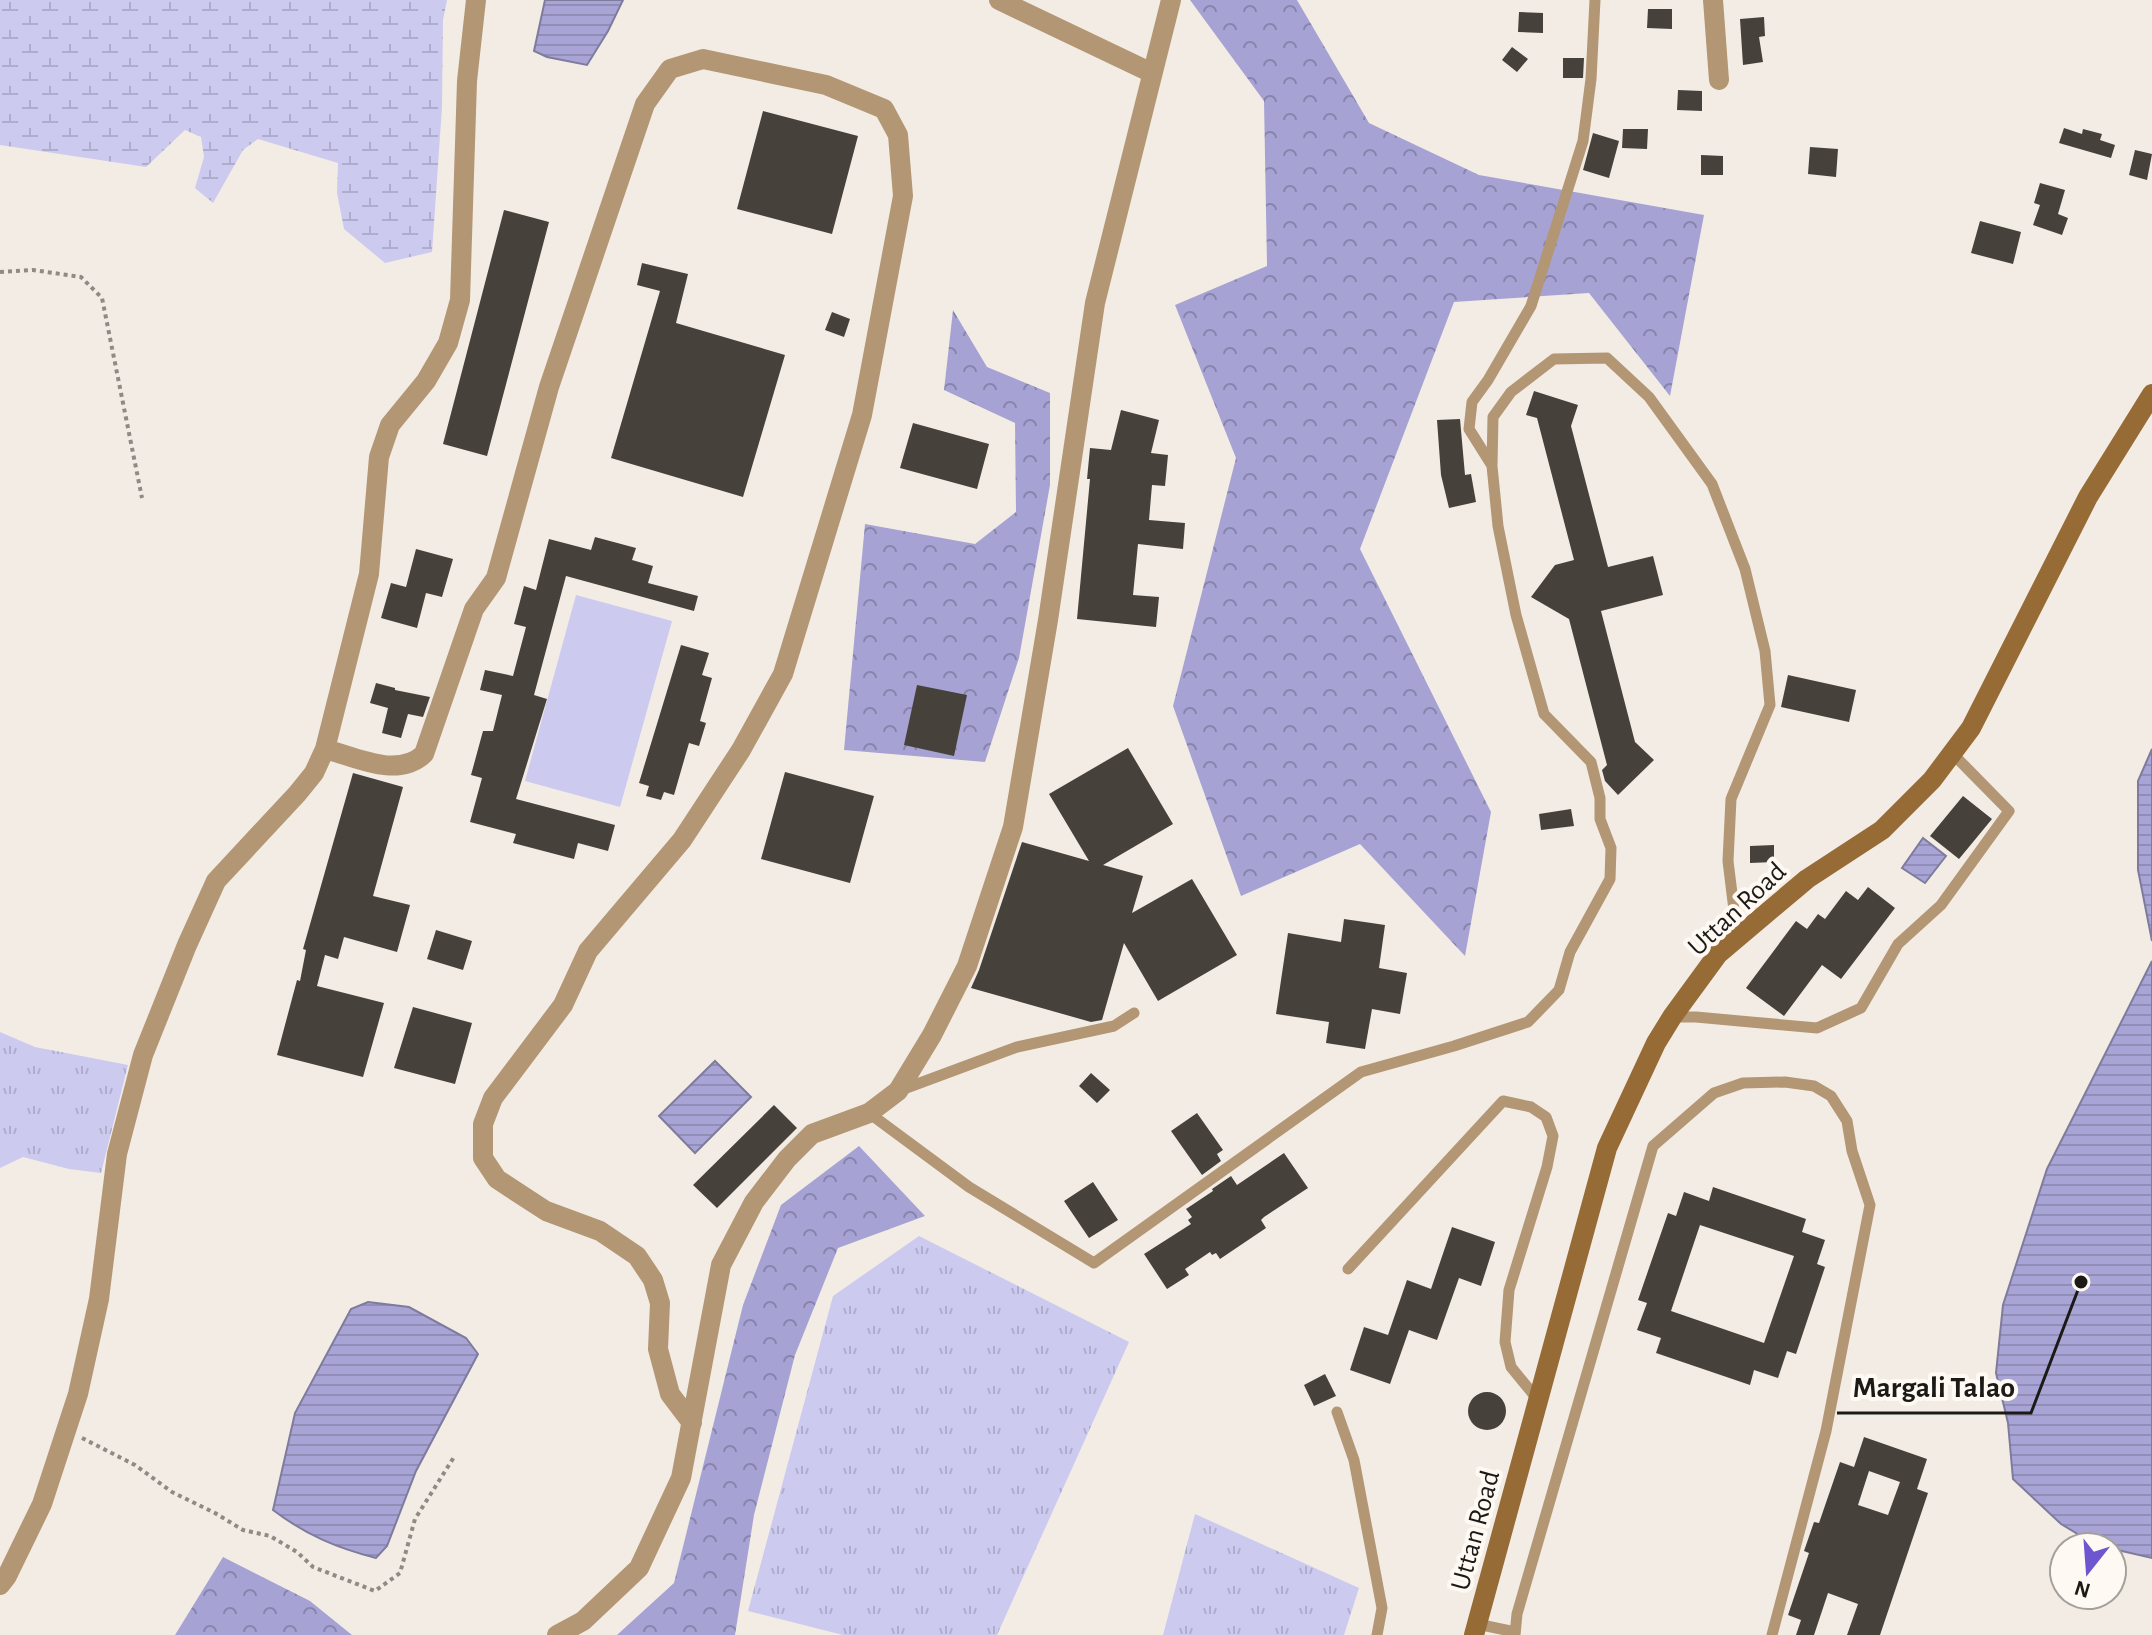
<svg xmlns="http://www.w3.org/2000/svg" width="2152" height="1635" viewBox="0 0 2152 1635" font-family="'Alegreya Sans',sans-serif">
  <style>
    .grass { fill: url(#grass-tufts) }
    .forest { fill: url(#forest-crowns) }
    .wetland { fill: url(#wetland-marsh) }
    .pitch { fill: #cdcaf0 }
    .water { fill: url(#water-rules); stroke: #7e7b9d; stroke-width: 2 }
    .building { fill: #46413b; fill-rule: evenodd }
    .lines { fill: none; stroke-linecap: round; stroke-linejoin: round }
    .path { stroke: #8e8a84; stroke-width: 4; stroke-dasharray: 4 4; stroke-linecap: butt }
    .lane { stroke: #b39674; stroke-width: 11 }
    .street { stroke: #b39674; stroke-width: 20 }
    .secondary { stroke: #966b36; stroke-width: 20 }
    .labels { text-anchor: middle; stroke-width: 8; stroke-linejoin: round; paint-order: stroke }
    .street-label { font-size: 28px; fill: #1c1a17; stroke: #fff9f3 }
    .leader { fill: none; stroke: #1c1a17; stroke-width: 3 }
    .callout-dot { fill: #1c1a17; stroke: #fff9f3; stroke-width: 3 }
    .callout-label { font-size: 30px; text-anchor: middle; font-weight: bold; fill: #1c1a17; stroke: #fff9f3; stroke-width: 8; stroke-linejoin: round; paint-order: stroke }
  </style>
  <defs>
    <pattern id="grass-tufts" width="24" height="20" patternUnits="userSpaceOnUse" patternTransform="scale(2)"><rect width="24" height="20" fill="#cdcaf0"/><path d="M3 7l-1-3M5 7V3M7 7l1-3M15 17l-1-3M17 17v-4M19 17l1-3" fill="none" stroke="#afadcd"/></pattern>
    <pattern id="forest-crowns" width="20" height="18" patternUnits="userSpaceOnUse" patternTransform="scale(2)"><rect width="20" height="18" fill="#a6a3d4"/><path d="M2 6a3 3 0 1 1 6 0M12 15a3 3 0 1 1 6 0" fill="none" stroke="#8684ab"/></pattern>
    <pattern id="wetland-marsh" width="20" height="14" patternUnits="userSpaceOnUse" patternTransform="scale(2)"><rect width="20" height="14" fill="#cdcaf0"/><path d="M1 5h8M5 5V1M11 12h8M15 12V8" fill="none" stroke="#afadcd"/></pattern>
    <pattern id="water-rules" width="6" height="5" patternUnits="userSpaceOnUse" patternTransform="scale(2)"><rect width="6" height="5" fill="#a8a5d6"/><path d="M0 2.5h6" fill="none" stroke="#908db7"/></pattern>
  </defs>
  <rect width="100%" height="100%" fill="#f3ece4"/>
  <path class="grass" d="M0,1032L35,1047L128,1065L101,1173L69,1169L23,1157L0,1168Z
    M919,1236L1129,1342L997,1635H843L748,1611L833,1296Z
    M1195,1514L1359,1588L1344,1635H1163Z"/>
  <path class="forest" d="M1190,0H1297L1369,123L1479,175L1704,215L1670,396L1589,293L1454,302L1360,549L1491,812L1465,956L1360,844L1241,896L1173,706L1236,458L1175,305L1267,266L1264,101Z
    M953,310L987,367L1050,393V485L1019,658L985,762L844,750L865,524L975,544L1016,512L1015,423L944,390Z
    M859,1146L925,1216L838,1248L795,1355L754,1515L735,1635H617L674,1583L743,1305L781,1205Z
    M223,1557L310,1601L352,1635H175Z"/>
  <path class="wetland" d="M0,0H447L443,20L442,107L432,252L385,263L344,229L337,193L338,163L258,139L243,150L213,203L195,188L204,157L201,137L185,130L146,167L0,145Z"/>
  <path class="pitch" d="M576,595L672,621L620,807L525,781Z"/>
  <path class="water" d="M545,0H623L608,31L587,65L547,57L534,51Z
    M2152,749V941L2138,870V781Z
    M1923,838L1946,856L1925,883L1902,868Z
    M2152,961V1558L2096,1545L2061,1524L2013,1479L2008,1423L1996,1373L2003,1305L2047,1169Z
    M715,1061L751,1097L695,1153L659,1116Z
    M368,1302L409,1307L466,1338L478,1354L416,1471L387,1546L376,1558C337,1548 306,1535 273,1510L295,1413L351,1309Z"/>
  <path class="building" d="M1648,9H1672V29L1647,28Z
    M1519,12L1543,13V33L1518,32Z
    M1764,17L1765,36L1759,37L1763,62L1743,65L1740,19Z
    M1512,47L1528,59L1517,72L1502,60Z
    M1563,58H1584L1583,78H1563Z
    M1678,90L1702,91V111L1677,110Z
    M763,111L858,136L832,234L737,209Z
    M2064,128L2082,134L2083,129L2102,134L2100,140L2115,145L2111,158L2059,143Z
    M1623,129H1648L1647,149L1622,148Z
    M1593,133L1619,141L1609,178L1583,170Z
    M1810,147L1838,149L1836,177L1808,174Z
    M2135,150L2152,154L2147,180L2129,175Z
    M1701,155L1723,156V175H1701Z
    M2040,183L2065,190L2058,214L2068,218L2062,235L2033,225L2040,205L2034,203Z
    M504,210L549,222L487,456L443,444Z
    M1980,221L2021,232L2013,264L1971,253Z
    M642,263L688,274L676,323L785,355L743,497L611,458L660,291L637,285Z
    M832,312L850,319L844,337L825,330Z
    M1534,391L1578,405L1571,426L1608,567L1653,556L1663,595L1601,611L1635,742L1654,760L1618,795L1605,781L1602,770L1607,765L1569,619L1531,597L1555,565L1574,560L1537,418L1526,415Z
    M1121,410L1159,420L1151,453L1168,455L1165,486L1152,485L1149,520L1185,523L1183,549L1138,544L1133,595L1159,597L1156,627L1077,619L1090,479H1087L1090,448L1111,450Z
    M1460,419L1465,475L1471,474L1476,502L1449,508L1441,475L1437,420Z
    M913,423L989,444L977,489L900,468Z
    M595,537L636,548L632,560L653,566L648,583L698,596L694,611L566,576L534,695L547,699L516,799L615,825L608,851L578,843L574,859L513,843L516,834L470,822L482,778L471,775L483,731H493L502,695L480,690L485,670L513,676L526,627L514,624L524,586L536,590L549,539L591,550Z
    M416,549L453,559L442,597L426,593L417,628L381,618L391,583L406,587Z
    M681,645L709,653L702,675L712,678L700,721L706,723L699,746L689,743L674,795L664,792L661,800L646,796L649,786L639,783Z
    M1788,675L1856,690L1849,722L1781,707Z
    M376,683L395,688V690L430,697L423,717L408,714L401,738L382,733L388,708L370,703Z
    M917,685L967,695L954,756L904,745Z
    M1128,748L1173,824L1103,865L1143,876L1132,913L1192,879L1237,955L1158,1001L1124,943L1102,1020L1091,1022L971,988L979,970L1022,842L1089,861L1049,794Z
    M785,772L874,796L850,883L761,859Z
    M353,773L403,787L373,896L410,905L397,952L344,937L338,959L325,955L317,986L384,1003L363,1077L277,1055L297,980L300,981L306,950L303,949Z
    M1963,796L1992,819L1959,859L1930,836Z
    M1571,809L1574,826L1541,830L1539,814Z
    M1774,845V862L1750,863V846Z
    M1868,887L1895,908L1841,979L1822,965L1784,1016L1746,988L1796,921L1807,929L1818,914L1825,919L1846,891L1858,900Z
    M1344,919L1385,925L1379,968L1407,973L1400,1014L1372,1009L1365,1049L1326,1043L1329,1022L1276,1014L1288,933L1341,942Z
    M436,930L472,941L463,970L427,959Z
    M413,1007L472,1023L455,1084L394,1068Z
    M1091,1073L1110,1090L1097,1103L1079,1086Z
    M774,1105L797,1128L717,1208L693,1185Z
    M1197,1113L1223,1150L1217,1154L1221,1161L1202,1175L1171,1131Z
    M1284,1153L1308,1188L1264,1217L1261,1220L1266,1228L1220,1259L1216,1253L1212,1255L1210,1252L1185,1269L1189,1275L1167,1289L1144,1254L1191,1224L1188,1220L1192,1217L1186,1209L1213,1191L1212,1189L1231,1176L1237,1185Z
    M1093,1182L1118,1220L1089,1238L1064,1201Z
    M1713,1187L1806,1219L1802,1232L1825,1240L1817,1264L1825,1267L1796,1354L1787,1351L1778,1378L1754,1370L1750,1385L1656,1353L1661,1338L1637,1330L1647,1303L1638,1300L1668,1213L1676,1216L1684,1192L1709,1201ZM1700,1225L1794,1256L1764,1343L1671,1311Z
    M1452,1227L1495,1242L1481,1286L1459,1278L1437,1340L1409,1330L1390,1384L1350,1370L1364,1327L1388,1335L1407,1280L1431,1289Z
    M1325,1374L1336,1396L1314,1406L1304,1385Z
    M1468 1411a19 19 0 1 1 38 0a19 19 0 1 1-38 0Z
    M1864,1437L1927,1459L1917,1489L1928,1493L1880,1635H1847L1858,1604L1828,1593L1814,1635H1796L1801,1620L1788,1615L1809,1553L1804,1551L1814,1522L1819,1523L1840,1462L1854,1467ZM1869,1471L1900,1482L1888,1515L1858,1505Z"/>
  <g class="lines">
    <path class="path" d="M0,272L33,270L81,277L102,298L142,498
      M82,1438L135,1465L172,1492L215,1513L243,1530L270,1536L297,1552L313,1567L375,1591L400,1573L415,1519L454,1457"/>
    <path class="lane" d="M1491,464L1469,429L1472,402L1488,380L1531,306L1583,141L1591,79L1595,0
      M1672,1017H1696L1817,1028L1861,1008L1898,944L1941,905L2009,811L1952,753
      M901,1090L1017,1047L1114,1026L1134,1013
      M869,1113L969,1187L1094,1263L1361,1072L1454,1046L1528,1022L1559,990L1570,952L1610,879L1611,848L1600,819V798L1591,762L1544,714L1516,615L1498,526L1492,466L1493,417L1511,392L1554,359L1607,358L1649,397L1712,484L1745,569L1765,651L1770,705L1731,799L1728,861L1734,910L1741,934
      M1348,1269L1503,1101L1531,1107L1546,1117L1553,1136L1547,1167L1509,1290L1505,1342L1511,1367L1538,1400
      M1337,1412L1354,1460L1382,1608L1377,1635
      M1477,1624L1515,1632
      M1515,1635L1517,1614L1653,1146L1714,1093L1743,1083L1785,1082L1814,1086L1831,1096L1847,1121L1852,1151L1870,1205L1826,1431L1772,1635"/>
    <path class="street" d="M999,0L1152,73
      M1713,0L1719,80
      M325,749C356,757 397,779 424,754L474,609L496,578L549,387L645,104L670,69L703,59L826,85L884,109L898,135L903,196L862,415L783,674L741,750L682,840L588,951L563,1005L493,1098L483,1124V1158L497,1179L546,1211L600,1231L637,1256L653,1280L660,1303L658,1349L670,1394L692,1423
      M0,1585L7,1576L42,1504L78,1394L99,1299L117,1154L143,1055L187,945L216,881L297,794L314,773L325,749L369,574L379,457L390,425L426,381L448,343L460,300L467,81L476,0
      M557,1635L583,1621L639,1568L681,1478L721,1265L754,1202L787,1159L812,1134L869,1113L898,1091L932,1035L967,966L1013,827L1048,620L1095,303L1171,0"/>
    <path class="secondary" d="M1474,1635L1607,1148L1656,1043L1672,1017L1718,954L1807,879L1882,830L1932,780L1971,728L2088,497L2152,394"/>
  </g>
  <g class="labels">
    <g class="street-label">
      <text transform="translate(1736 908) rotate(-43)" y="10">Uttan Road</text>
      <text transform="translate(1474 1530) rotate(-75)" y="10">Uttan Road</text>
    </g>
  </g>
  <path class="leader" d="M2081 1282L2031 1413H1837"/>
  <circle class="callout-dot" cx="2081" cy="1282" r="8"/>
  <g class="callout-label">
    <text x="1934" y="1397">Margali Talao</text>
  </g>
  <g transform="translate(2088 1571) rotate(197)"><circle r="38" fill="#fff9f3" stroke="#a4a09b" stroke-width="2"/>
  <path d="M0-6L14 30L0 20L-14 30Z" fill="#6d56cf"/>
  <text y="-12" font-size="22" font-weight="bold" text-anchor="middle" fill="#1c1a17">N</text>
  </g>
</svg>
